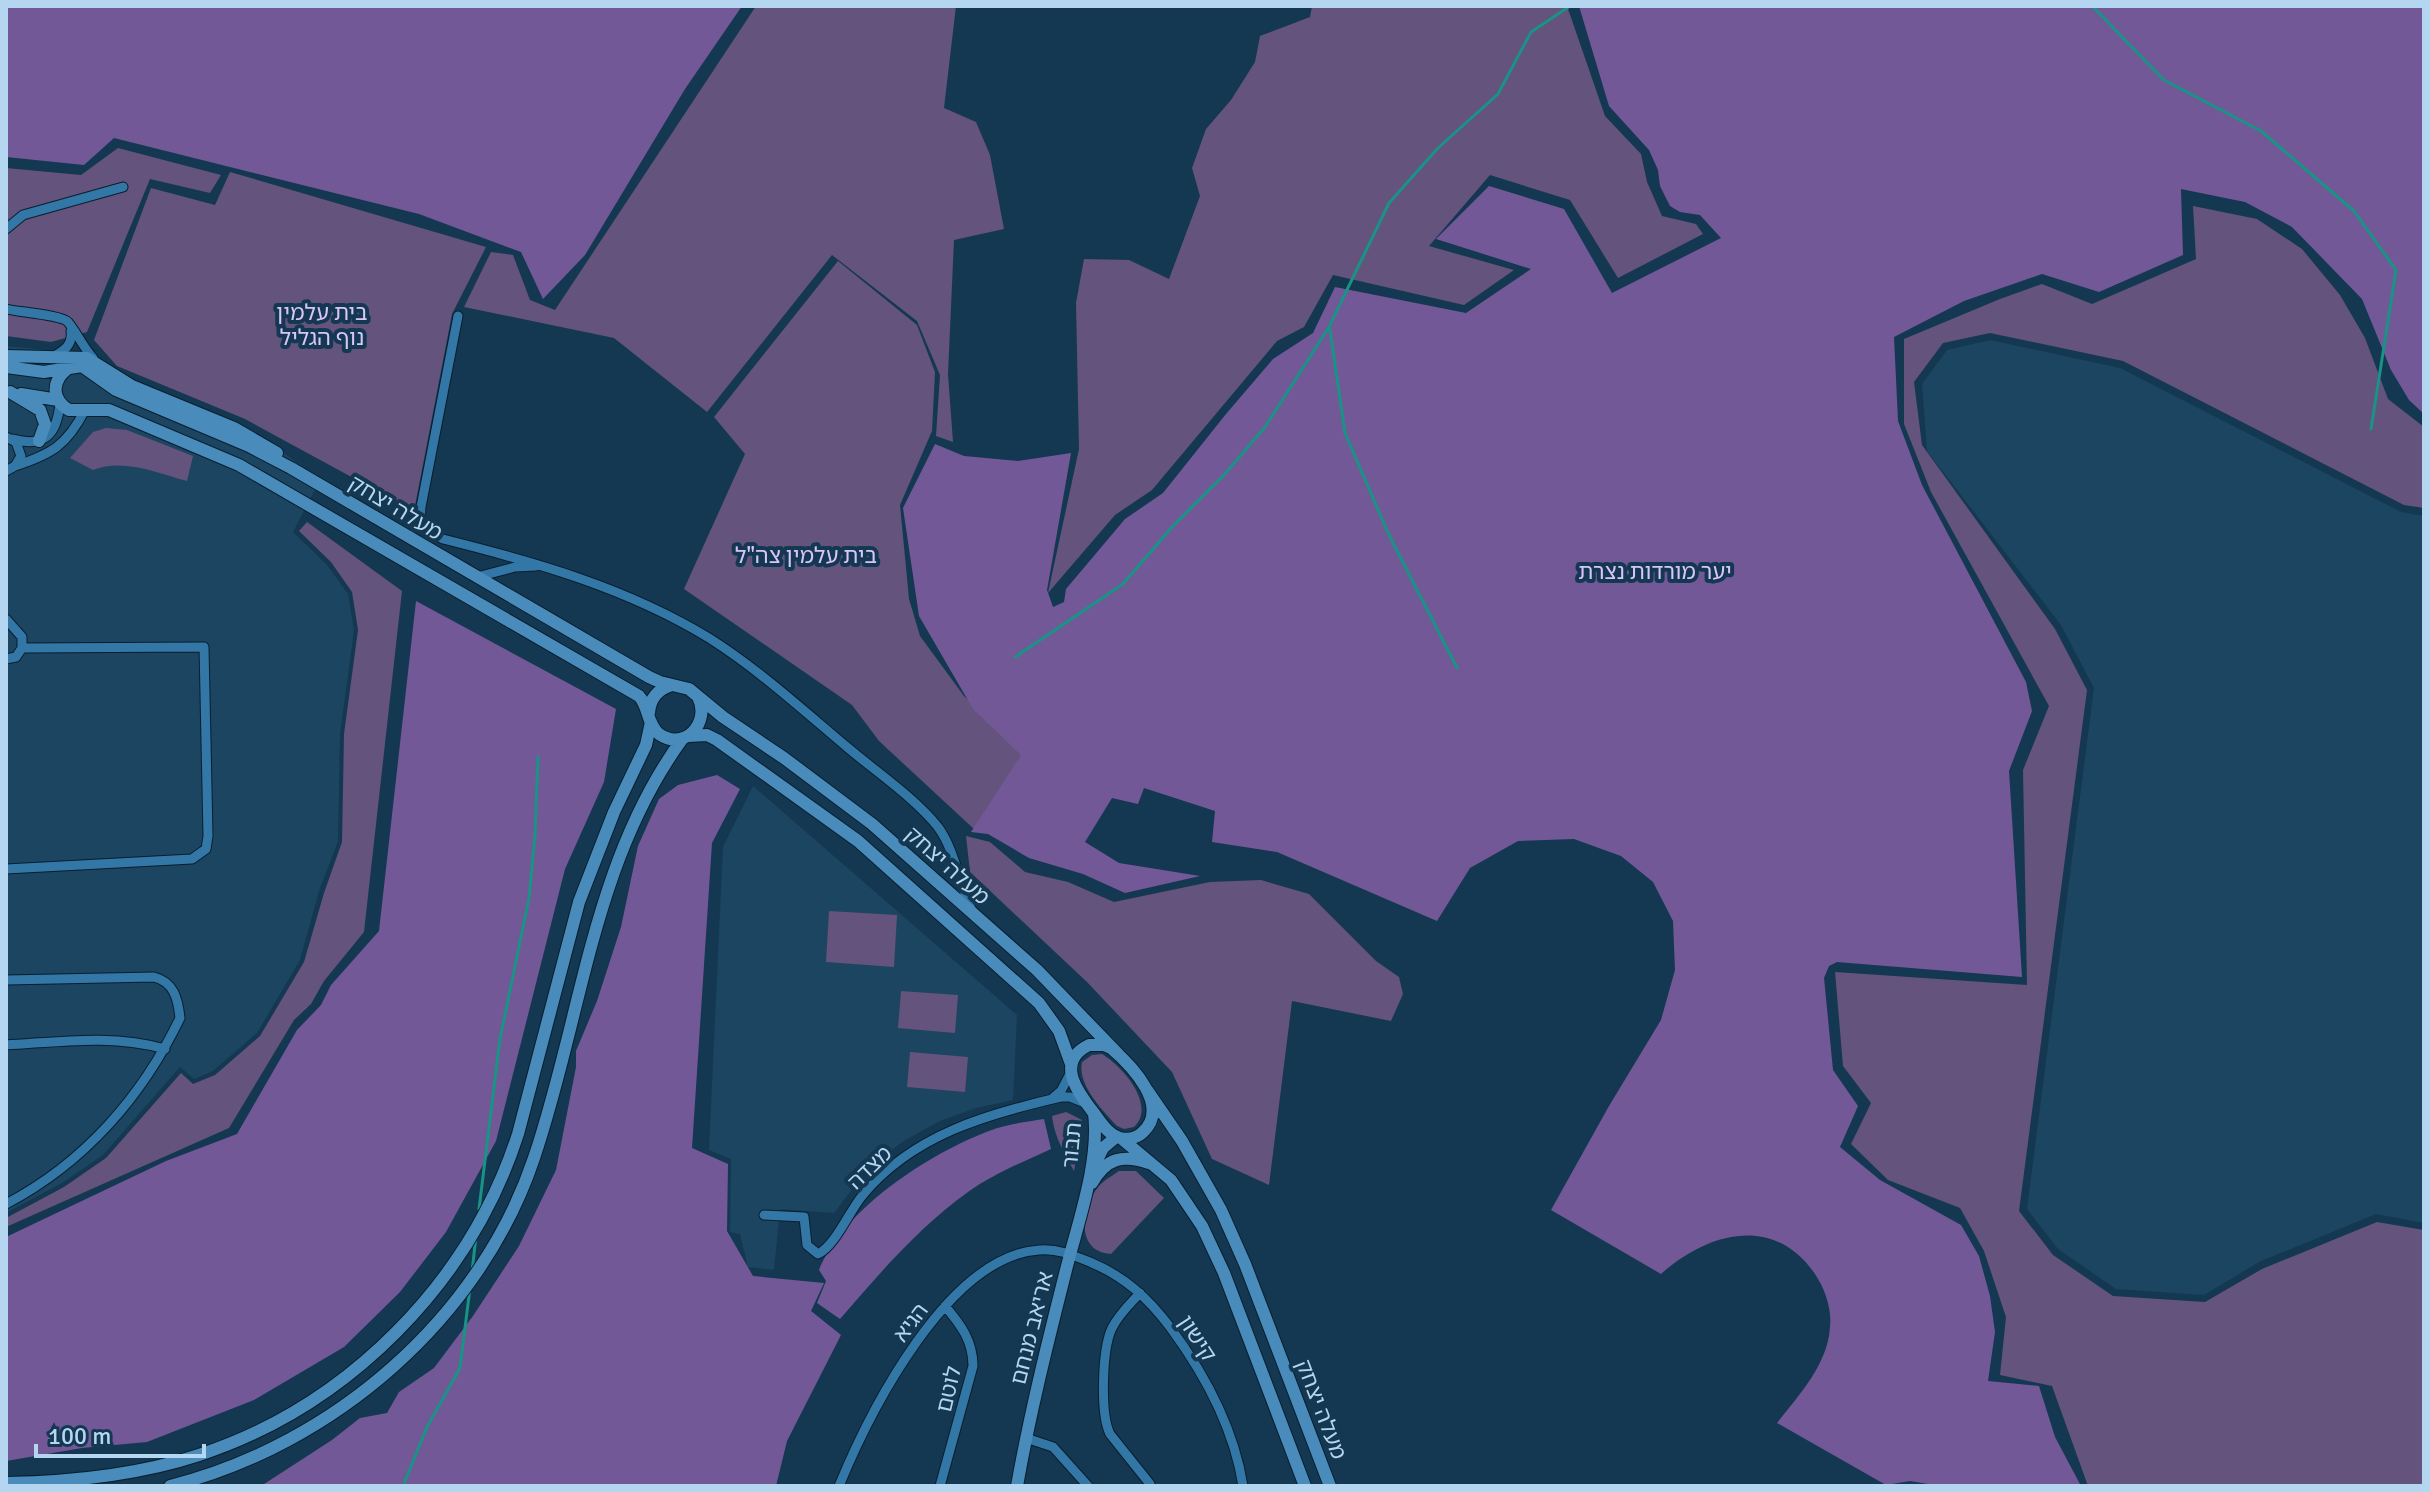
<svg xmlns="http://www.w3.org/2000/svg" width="2430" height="1492" viewBox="0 0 2430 1492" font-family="Signika,'Noto Sans Hebrew',sans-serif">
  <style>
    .built { fill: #1c4561 }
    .green { fill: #64537c }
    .forest { fill: #735898 }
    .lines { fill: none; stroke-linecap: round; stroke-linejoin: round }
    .stream { stroke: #189385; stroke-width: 3 }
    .street-casing { stroke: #091e2e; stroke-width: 11 }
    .secondary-casing { stroke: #091e2e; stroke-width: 14 }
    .street { stroke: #3377a7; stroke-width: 9 }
    .secondary { stroke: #498cbc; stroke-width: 12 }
    .labels { text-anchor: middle; stroke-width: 8; stroke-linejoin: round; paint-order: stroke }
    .park-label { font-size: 22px; fill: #dac4fc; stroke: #143851 }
    .street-label { font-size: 22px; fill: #b5d6f0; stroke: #143851 }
  </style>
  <rect width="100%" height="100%" fill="#143851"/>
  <path class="built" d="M1990,340L2120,368L2401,512L2424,516V1223L2376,1214L2259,1262L2204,1295L2116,1289L2058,1249L2027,1209L2094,688L2061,625L1927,451L1922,384L1947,350Z
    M6,346L89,354L124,376L268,441L320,480L293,532L327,565L348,594L354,630L340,734L338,841L319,891L300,960L257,1033L213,1071L194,1079L180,1067L103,1155L62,1183L6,1213Z
    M753,786L1017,1015L1013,1100L976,1108L942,1120L905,1140L869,1167L834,1213L780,1209L774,1270L748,1267L740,1234L730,1232L731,1159L709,1150L723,847Z"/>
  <path class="green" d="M756,6H956L944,108L976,122L990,155L1004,229L954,240L948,374L953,442L936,436L940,375L917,321L832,255L707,412L614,338L464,307L491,252L513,255L530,300L555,310Z
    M1312,6H1567L1605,116L1641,154L1647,182L1662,216L1696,224L1703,234L1618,278L1570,200L1490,175L1429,246L1514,270L1464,305L1333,275L1304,327L1277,341L1152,490L1115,515L1048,593L1079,449L1076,303L1084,259L1129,260L1169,279L1200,196L1192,168L1206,129L1231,100L1255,62L1260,36L1310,17Z
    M118,148L221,175L210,193L150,179L87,332L51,342L6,336V168L81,175Z
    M230,172L486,247L452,314L414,511L245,419L117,366L94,340L151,188L215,205Z
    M2193,206L2257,219L2302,249L2340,295L2365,338L2388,399L2424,427V508L2404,505L2123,361L1990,333L1943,343L1914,382L1922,445L2055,629L2087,690L2019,1211L2053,1255L2113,1296L2205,1302L2262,1269L2377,1222L2424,1230V1486H2088L2052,1386L2000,1375L2006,1317L1984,1251L1960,1208L1888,1180L1851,1144L1871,1103L1843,1066L1835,972L2027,985L2023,770L2049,706L1931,492L1904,424V339L2000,299L2042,284L2092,304L2196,259Z
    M838,261L917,325L935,372L932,431L900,505L909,599L920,636L964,696L1024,751L975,830L879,741L852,705L684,589L745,454L714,417Z
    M106,428L127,430L193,456L187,481C157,473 123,458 93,470L70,458L93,432Z
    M307,522L402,591L364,932L324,981L311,1004L294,1020L229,1128L6,1227V1218L64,1187L106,1158L181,1073L193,1084L215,1075L260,1036L304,962L324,893L342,842L344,734L358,630L352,592L331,562L299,531Z
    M966,836L990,842L1025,872L1068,882L1114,902L1210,882L1261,880L1309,894L1376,961L1399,977L1403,994L1391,1021L1292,1001L1269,1185L1212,1159L1172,1072L1087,982L970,872Z
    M829,911L897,915L894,967L826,962Z
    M901,991L958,995L955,1033L898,1028Z
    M910,1052L968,1057L965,1092L907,1087Z
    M1102,1054C1122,1066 1157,1105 1134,1127L1124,1129L1117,1126C1102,1110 1077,1084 1082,1062L1092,1055Z
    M1066,1112L1082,1120V1128L1074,1171C1064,1153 1054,1136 1052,1116Z
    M1119,1171H1136L1164,1198L1111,1254C1075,1252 1081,1208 1098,1187C1104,1180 1112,1176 1119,1171Z"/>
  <path class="forest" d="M6,6H742L685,89L585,255L543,299L521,252L419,214L114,138L84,165L6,157Z
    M1579,6H2424V414L2409,400L2391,370L2362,299L2292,227L2245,202L2181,189L2183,255L2099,292L2042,274L1964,301L1894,337L1898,421L1922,485L2026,682L2032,711L2009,771L2022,977L1837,962L1829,966L1824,978L1833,1070L1858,1106L1840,1147L1880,1180L1961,1225L1979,1256L1990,1296L1995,1332L1988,1381L2039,1386L2055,1437L2081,1486H1940L1910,1481L1886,1485L1777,1423C1799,1395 1828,1364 1830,1327C1832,1309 1825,1289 1815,1274C1774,1214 1708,1232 1661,1274L1551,1210L1609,1106L1661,1020L1675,970L1673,921L1653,882L1621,856L1574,839L1518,841L1470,868L1437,921L1277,852L1212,842L1215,811L1144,788L1138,804L1112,798L1085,842L1119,863L1200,876L1125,893L1083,874L1029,858L988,834L971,832L1021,755L973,709L919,616L903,508L935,444L964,456L1018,461L1071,453L1047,590L1053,607L1064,602L1066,589L1125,519L1163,493L1226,414L1273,359L1313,333L1335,287L1466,313L1531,269L1436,239L1489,186L1564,209L1612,293L1721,238L1700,215L1680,212L1670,206L1660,186L1658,170L1649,150L1609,106Z
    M416,601L616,709L604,782L565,869L496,1141L446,1232L400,1292L344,1347L254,1400L147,1442L82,1448L6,1461V1237L166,1161L237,1134L297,1030L321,1005L331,985L379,931Z
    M717,775L740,789L712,843L692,1148L728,1164L727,1231L753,1276L824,1283L811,1311L841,1335L787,1441L776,1486H261L332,1440L360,1418L387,1413L399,1392L434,1368L473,1316L519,1246L556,1170L576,1067V1051L597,1001L621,927L638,846L659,799L678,785Z
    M1044,1119L1051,1149C1023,1162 993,1174 968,1192C919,1227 879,1274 840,1319L817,1303L826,1281L819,1270C844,1209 928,1154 989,1131C1006,1124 1026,1122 1044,1119Z"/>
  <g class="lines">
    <path class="stream" d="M2092,6L2164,80L2261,131L2354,211L2396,270L2371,429
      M1330,330L1345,433L1389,535L1457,668
      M1015,657L1123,584L1173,526L1224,475L1265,427L1329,327L1389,203L1438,148L1498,94L1531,32L1570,6
      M479,1209L500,1039L529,898L535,836L538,757
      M472,1272L476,1236
      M403,1486L427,1427L460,1368L470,1288"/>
    <defs>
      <path id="street" d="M6,229L23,215L123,187
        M6,309C18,312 62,315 68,322C77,333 83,347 93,358
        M458,316L421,507C419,527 425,530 443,539C535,562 627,588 709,638C758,669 803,710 847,747C875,771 915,798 938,827C955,850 959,884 972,911
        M51,358C63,351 73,346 71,331
        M6,437L16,442L21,456L15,466L6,471
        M13,439C45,448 57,434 60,403
        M15,466C52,454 67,445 85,410
        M477,577L515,567L536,566
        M6,619L22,637V648L16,657L6,659
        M6,869L192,859L206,849L208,836L204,647L22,648
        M6,980L154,977C174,982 178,999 180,1018C142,1097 84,1163 6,1204
        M6,1045C59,1042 113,1034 165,1049
        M1053,1098L1061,1091L1071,1072
        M764,1215L804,1217L807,1245L818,1254C835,1246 849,1212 862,1196C912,1135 987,1114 1061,1097H1070L1085,1103
        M1140,1293C1130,1304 1119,1314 1112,1328C1102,1349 1100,1414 1110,1434L1150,1484
        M1026,1438L1053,1447L1088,1486
        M839,1486C870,1411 948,1256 1039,1250C1058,1248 1075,1256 1092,1263C1125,1277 1148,1298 1170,1327C1204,1373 1234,1429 1243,1486
        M940,1486L973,1366C973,1341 961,1325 945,1306"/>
      <path id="secondary" d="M6,356L87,358L132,386L234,428L277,453
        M6,367L44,372L82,366L116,390L249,446L291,468L649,677L660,682L689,689L723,717L784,758L872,824L1037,970L1119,1055
        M67,369C51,382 52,400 69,410H109L239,465L639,696C649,707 647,724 659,734C685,752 711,722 698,697
        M10,392L40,410L45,424L39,441
        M21,394L58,400
        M649,713C650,698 658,689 672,685
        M688,736L707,735L717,740L858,841L1039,1003L1059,1031L1071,1064
        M1089,1045H1104L1111,1048C1131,1065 1171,1106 1143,1132C1137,1138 1128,1140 1120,1138C1108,1135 1101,1122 1093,1112C1077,1091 1055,1062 1089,1045Z
        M1147,1090L1182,1141L1221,1210L1245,1264L1330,1486
        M1122,1139L1171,1180L1202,1226L1224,1273L1305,1486
        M1094,1166L1103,1148L1116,1137
        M1092,1183C1106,1158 1123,1154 1149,1163
        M6,1483C70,1482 138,1475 199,1455C348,1406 470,1283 518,1134L579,902L614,812L646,745L651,722
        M170,1486C333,1445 480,1319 534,1158C582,1017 592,862 683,738
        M1017,1486C1030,1413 1048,1341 1066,1270C1078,1222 1100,1162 1094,1113"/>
    </defs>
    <use href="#street" class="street-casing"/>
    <use href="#secondary" class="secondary-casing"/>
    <use href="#street" class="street"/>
    <use href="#secondary" class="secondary"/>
  </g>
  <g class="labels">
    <g class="park-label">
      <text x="322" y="320">בית עלמין<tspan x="322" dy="25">נוף הגליל</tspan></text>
      <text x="806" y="563">בית עלמין צה"ל</text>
      <text x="1655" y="579">יער מורדות נצרת</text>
    </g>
    <g class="street-label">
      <text transform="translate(396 507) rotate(31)" y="8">מעלה יצחק</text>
      <text transform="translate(948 865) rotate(42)" y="8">מעלה יצחק</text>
      <text transform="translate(1071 1145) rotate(-85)" y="8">תבור</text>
      <text transform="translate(869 1167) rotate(-44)" y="8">מצדה</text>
      <text transform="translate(910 1322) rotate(-53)" y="8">הגיא</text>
      <text transform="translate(1031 1328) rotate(-76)" y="8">אריאב מנחם</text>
      <text transform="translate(1198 1338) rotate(57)" y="8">קישון</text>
      <text transform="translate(948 1389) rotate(-77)" y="8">לוטם</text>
      <text transform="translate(1322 1409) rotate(69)" y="8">מעלה יצחק</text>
    </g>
  </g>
  <rect width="2430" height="1492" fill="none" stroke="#b5d6f0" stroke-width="16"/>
  <path d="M36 1444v12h168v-12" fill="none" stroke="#b5d6f0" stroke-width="4"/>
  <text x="48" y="1444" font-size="24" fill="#b5d6f0" stroke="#143851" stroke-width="6" paint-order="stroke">100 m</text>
</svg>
